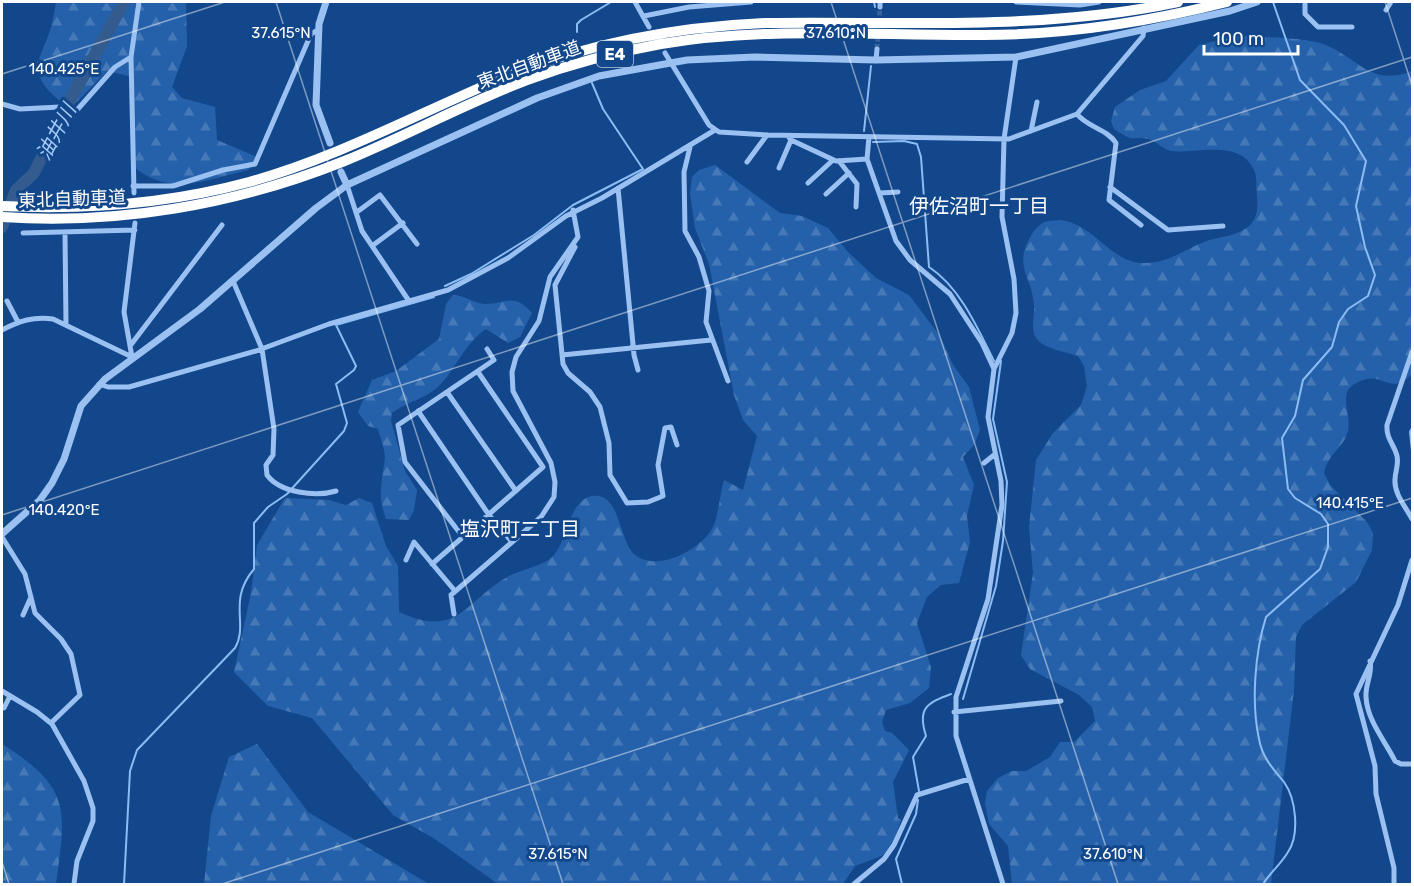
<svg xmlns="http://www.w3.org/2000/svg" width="1414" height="886" viewBox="0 0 1414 886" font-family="Rubik,'Noto Sans JP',sans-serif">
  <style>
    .forest { fill: url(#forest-firs) }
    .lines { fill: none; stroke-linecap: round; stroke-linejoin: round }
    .stream { stroke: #8cbcf4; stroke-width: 2 }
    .river { stroke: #335b8d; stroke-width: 12 }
    .minor-tunnel { stroke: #36639c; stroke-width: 5; stroke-dasharray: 5 2.5; stroke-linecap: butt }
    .minor { stroke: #9ac1f1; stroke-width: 5 }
    .tertiary { stroke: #9ac1f1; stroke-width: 7 }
    .motorway { stroke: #fff; stroke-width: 10 }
    .ticks { fill: none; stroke: #fff; stroke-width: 1.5; stroke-opacity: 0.45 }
    .labels { text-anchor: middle; stroke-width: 6; stroke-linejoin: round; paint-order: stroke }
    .shield { fill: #13478b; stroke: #b8c8dc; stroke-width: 1.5 }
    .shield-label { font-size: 16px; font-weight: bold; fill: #fff }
    .street-label { font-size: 18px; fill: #fff; stroke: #13478b }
    .water-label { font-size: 20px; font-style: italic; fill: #a6cbf8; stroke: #13478b }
    .neighbourhood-label { font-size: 20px; fill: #fff; stroke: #13478b }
    .ticks-label { font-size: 15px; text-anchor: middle; fill: #fff; stroke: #13478b; stroke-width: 6; stroke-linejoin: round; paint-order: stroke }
  </style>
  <defs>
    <pattern id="forest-firs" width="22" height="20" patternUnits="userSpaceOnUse" patternTransform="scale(1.5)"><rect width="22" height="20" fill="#2561aa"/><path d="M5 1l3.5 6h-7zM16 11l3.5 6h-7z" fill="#4679b7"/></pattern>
  </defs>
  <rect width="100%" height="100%" fill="#13478b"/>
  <path class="forest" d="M56,2H186L187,46L172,87L182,98L215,107L217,140L257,157L248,170C205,180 169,198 132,165L133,77L107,71L76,103L68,105C60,102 55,97 49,91C32,71 38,60 47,39C52,27 54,14 56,2Z
    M1238,36C1261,37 1302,37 1323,44C1357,56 1370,88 1412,71V374C1391,395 1386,375 1366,379C1359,381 1349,386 1347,392C1343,405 1352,420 1347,434C1342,449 1328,454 1324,473L1330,485L1367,522L1373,533L1372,550L1356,582L1302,625L1296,637L1294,690L1271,884H1012L1008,846L989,824L985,803L987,791L998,778L1012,771H1026L1050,757L1060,742H1074L1095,721L1092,707L1079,695L1030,669L1021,655L1033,573L1029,527L1036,460L1053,433L1081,405L1087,386L1084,366L1078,356C1066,352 1044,349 1036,338C1030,329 1035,314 1034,303C1030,273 1013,265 1032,234C1036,228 1041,222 1049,221C1090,213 1108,265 1145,263C1168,263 1184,250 1204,242C1219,236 1239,237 1251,224C1258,216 1258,205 1257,194C1256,188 1257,178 1255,172C1241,138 1199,154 1172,151C1163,150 1157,141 1148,139C1142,137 1136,139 1130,138C1125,136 1119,132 1114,129L1111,121L1115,107L1140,90L1166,81L1199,45Z
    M715,165L780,213L802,216L828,228L848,252L876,278L909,295L940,336L953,365L969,387L980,430L974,445L963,457L974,485L967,516L970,542L959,583L941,585L927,597L917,623L931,667L929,688L910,703L886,710L882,722L885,731L892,733L909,750L893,782L898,818L901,820L892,847L881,856L855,866L843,884H498L435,839L393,815L312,718L268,706L234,672L251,593L257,545L285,498L329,500L346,505L359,498L372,503L386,546L398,566L399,612C459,640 465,600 509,576C522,569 545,566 554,555C568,539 569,500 592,496C620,491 619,541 634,554C656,574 704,549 714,525C719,511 720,494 724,480L743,490L757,436L743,420L734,395L709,264L695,228L690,193L692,177L699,170Z
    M453,295C464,295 475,304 485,304C507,304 513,292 532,313L520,337L508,343L486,329C463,345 457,368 438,387C425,399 406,402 392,413L391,421L405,471L417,490L414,510L409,520L386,519C377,496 382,481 385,458C385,449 380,438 378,429L368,426L358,412L372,380L396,371L439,339L446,304Z
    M2,744C72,788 66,810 56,884H2Z
    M257,744L308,812L429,884H204L211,816L229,757Z"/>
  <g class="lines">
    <path class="stream" d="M874,2L875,7
      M577,32V24L581,20L611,2
      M864,131L871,66
      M873,142L904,141L917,144L921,157L929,267C960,287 978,329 994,361
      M445,286L471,274L534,235L573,205L643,169L603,109L592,83
      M1412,428L1410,432L1412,451
      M963,699L996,586L1003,541L1007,482L993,419L1001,361
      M919,791L913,757L926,736C917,708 927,703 951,694
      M124,884L130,771L137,750L235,648C249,624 227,601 254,569V523L268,507L287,494L344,431L347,423L336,384L354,370L356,366L336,325L434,297
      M902,884L896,859L916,814L918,800
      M1263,884C1270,873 1281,864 1288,852C1300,834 1296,799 1284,782C1273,769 1262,757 1259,739C1251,702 1255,652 1266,617L1320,569L1328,547V524L1321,514L1295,498L1288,489L1282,438L1295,416L1303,380L1332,347L1339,322L1348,309L1368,296L1375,275L1365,247L1356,206L1366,161L1344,125L1300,80L1273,2"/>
    <path class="river" d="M2,227L16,190L34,173L64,111L124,2"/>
    <path class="minor-tunnel" d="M879,23L880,7
      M877,49L878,32"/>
    <path class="minor" d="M635,2L649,27
      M1016,2L1080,5L1099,2
      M1305,2V14L1318,27H1352
      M880,7V2
      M1386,10L1391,2
      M644,16L689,7L751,2
      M665,53L709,125L719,132L767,135L1009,139L1077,114L1143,36L1144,28
      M876,60L877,49
      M2,104L20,109L60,107L77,110L115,67L131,57
      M1077,114C1087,127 1107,129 1116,143L1109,200L1141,225
      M1031,131L1037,102
      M788,136L791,140L836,161L867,159
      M869,137L867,159L896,241L910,260L950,294L982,343L994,369
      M690,147L684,172L685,231L699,257L709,291L706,322L728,381
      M839,161L857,184L856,207
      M747,162L767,135
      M779,168L791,140
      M808,183L833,160
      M347,185L362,231L409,301
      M133,186H173L223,170L255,164L311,34L318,30
      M1110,187L1168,230L1223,226
      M618,188L634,355L638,370
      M134,193L131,57L139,2
      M880,193L898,192
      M826,194L849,173
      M357,212L380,195L417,244
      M23,233L135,230
      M65,233L66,324
      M372,246L403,223
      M575,247L555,285L563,364L568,373L590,392L600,407L609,443L610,475L627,503L648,502L663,496L658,465L665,428L671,427L677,445
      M233,281L262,349L274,429L273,455L266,465L267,475C280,493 316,497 336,491
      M7,301L18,322
      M2,330C19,321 34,316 53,319L132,357
      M130,346L222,225
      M1412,352L1387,425C1386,439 1394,444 1397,456C1399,465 1395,471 1395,480C1394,494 1406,507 1412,519
      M562,355L711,340
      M132,357L124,312L135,223
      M99,384L108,387H129L256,351L329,324L448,290L508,258L566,216L602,198L715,130
      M447,392L516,491
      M418,411L489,515L512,542
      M984,463L994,455
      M2,537L25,574L35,613L61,639L71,654L80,695L51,723
      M463,537L405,462L398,425L494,360L487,349
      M406,560L414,542L455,591
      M432,564L543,467L478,372
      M454,614L451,595L541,517L554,497L555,482L551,463L513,391L512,372L516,357L539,321L550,277L578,237L573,210
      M23,615L31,597
      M1370,661C1373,673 1365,684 1366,697C1367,720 1385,741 1395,761L1401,764H1412
      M2,691L37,712L52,724L84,781L93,808V821L77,861L74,884
      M4,708L10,696
      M954,712L1061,701
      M854,884L884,859L894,845L917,795L969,779
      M1003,884L956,736V697L988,599L1002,505L1001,481L988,417L994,369L1012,333L1016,313L1014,279L1002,217L1004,139L1016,57
      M1394,884V868L1376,794L1375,766L1356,694L1398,605L1412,560"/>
    <path class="tertiary" d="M326,2L319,24L316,105L330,143
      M341,172L347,185
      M2,534L40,500L52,483L64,459L81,406L105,379L200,309L316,208L347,185L537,98L599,76L687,60L755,57L876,60L1016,57L1230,11L1257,2"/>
    <path class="motorway" d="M2,206C84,210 168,204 249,182C336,158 417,114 500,79C584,44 675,27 765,23C905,21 1040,31 1178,2
      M2,217C117,225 234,205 342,162C404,137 464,104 527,80C570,64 616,52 661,44C768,26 875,36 983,35C1064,35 1148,22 1227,2"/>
  </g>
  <path class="ticks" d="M276,2L563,884M831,2L1118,884M1385,2L1412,85M2,74L225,2M2,515L1412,57M2,862L9,884M222,884L1412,498"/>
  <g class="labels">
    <rect class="shield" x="597" y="41" width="36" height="26" rx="4.5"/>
    <g class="shield-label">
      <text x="615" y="60">E4</text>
    </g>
    <g class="street-label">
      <text transform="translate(529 65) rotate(-20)" y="6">東北自動車道</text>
      <text transform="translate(72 199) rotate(-2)" y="6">東北自動車道</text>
    </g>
    <g class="water-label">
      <text transform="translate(56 132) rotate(-62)" y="7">油井川</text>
    </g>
    <g class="neighbourhood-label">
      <text x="979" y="213">伊佐沼町一丁目</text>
      <text x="520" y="536">塩沢町二丁目</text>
    </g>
  </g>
  <g class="ticks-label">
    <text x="281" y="38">37.615°N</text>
    <text x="836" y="38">37.610°N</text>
    <text x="64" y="74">140.425°E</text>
    <text x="1350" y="508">140.415°E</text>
    <text x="64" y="515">140.420°E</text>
    <text x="558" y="859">37.615°N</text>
    <text x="1113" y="859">37.610°N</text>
  </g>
  <rect width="1414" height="886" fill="none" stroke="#ffffff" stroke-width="6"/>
  <path d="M1204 45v9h94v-9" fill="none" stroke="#ffffff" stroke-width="3"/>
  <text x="1213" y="45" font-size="18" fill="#ffffff" stroke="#13478b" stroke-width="4.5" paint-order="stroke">100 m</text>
</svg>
